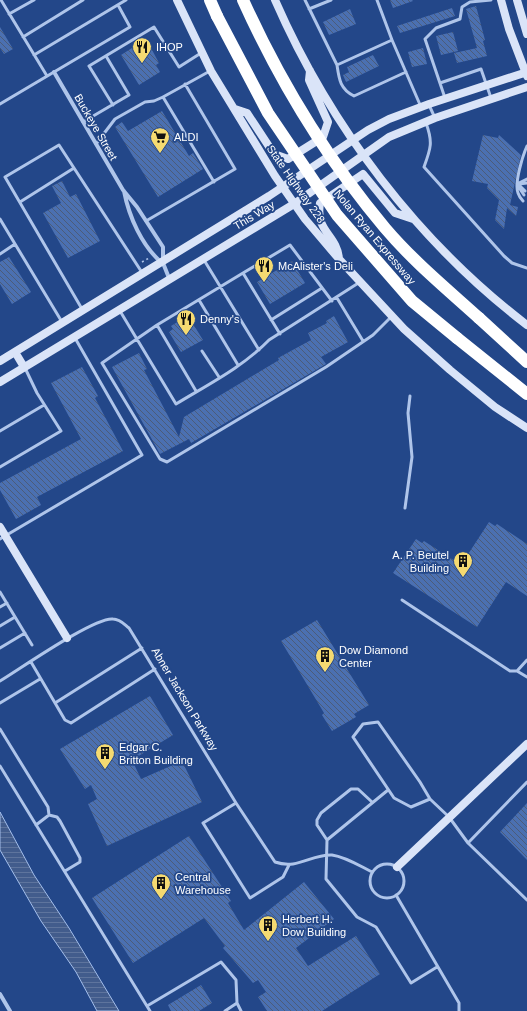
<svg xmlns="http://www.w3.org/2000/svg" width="527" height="1011" viewBox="0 0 527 1011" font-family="Arial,sans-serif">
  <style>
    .water { fill: url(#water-rules); stroke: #a3beeb }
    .building { fill: url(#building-back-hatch) }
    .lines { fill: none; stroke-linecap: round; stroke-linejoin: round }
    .path { stroke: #afc5ea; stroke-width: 1.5; stroke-dasharray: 2 3; stroke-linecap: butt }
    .lane { stroke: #afc5ea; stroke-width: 3 }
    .street { stroke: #afc5ea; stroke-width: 4 }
    .secondary { stroke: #dae4f8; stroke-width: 8 }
    .highway { stroke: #fff; stroke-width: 12 }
    .highway-bridge { stroke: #fff; stroke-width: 12 }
    .labels { text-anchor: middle; stroke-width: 3.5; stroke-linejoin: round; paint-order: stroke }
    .poi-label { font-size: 11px; fill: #fff; stroke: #234789; text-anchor: start }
    .street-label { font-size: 11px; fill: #fff; stroke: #234789 }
  </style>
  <defs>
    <pattern id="water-rules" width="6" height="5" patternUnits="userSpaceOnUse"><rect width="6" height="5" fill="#425c8c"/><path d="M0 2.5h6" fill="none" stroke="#5e749d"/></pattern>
    <pattern id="building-back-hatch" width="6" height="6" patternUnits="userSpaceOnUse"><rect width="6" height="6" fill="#4b70b1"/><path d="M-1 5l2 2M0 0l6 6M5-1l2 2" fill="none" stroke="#4c5c79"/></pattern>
  </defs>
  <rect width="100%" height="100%" fill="#234789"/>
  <path class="water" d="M0,812L34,875L69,928L119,1011H97L76,972L41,921L0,850Z"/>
  <path class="building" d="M390,0H412L413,1L393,8Z
    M476,6L485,40L483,41L487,56L457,63L454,53L477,48L466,9Z
    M452,8L455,16L400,33L397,26Z
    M350,9L356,24L329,35L323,22Z
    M0,27L13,49L4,54L0,48Z
    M453,32L458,51L441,55L436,36Z
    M143,41L148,50L151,48L159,63L156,65L160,72L139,85L121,55Z
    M423,48L427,64L412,67L408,52Z
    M373,55L379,66L346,82L343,75L349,72L347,67Z
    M162,111L189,156L193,153L203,169L158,197L115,127L122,122L128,131Z
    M483,135L498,138L499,135L521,155L510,205L518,207L516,216L507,208L504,229L495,220L499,200L487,188L488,184L472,181Z
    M62,181L70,197L76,194L100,241L68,258L43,213L61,203L52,186Z
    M9,257L31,292L12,304L0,284V262Z
    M292,261L305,283L270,304L257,282Z
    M334,316L348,342L321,357L326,364L191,443L189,439L160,454L112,367L139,353L147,369L144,370L179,437L184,417L279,360L278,358L311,340L308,333L327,323L326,321Z
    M190,319L203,340L181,352L169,332L173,329L171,326L179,321L180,324Z
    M82,367L98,396L95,398L123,451L37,497L41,505L16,519L0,490V483L81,439L51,383Z
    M489,522L495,526L497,524L527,544V596L506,582L477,627L393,573L416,539L422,543L424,541L461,565Z
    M317,620L369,705L354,714L356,717L332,731L322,715L324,713L281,641Z
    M150,696L173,735L132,760L141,779L182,761L202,802L107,846L88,804L97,799L91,785L85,789L60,749Z
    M527,803V860L500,832Z
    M189,836L231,901L228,903L244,930L304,882L334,919L296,948L308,966L356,936L380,974L322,1011H267L258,997L266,992L258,980L253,983L223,948L225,946L204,918L133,963L92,898Z
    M201,985L212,1003L199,1011H171L168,1005Z"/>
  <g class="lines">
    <path class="path" d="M142,262L149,258"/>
    <path class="lane" d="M1,0L47,76
      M305,0L337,65
      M377,0L392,40
      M309,9L331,0
      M9,14L34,0
      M23,37L83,0
      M34,55L126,0
      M406,72L354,96C340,89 339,79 337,65L392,40L421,107
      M440,83L481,69L491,98
      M163,97L214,182
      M445,98L425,39L436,28L460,19L462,7L470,2L491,0
      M0,104L130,27L118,5
      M113,105L89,66L154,27L179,67L201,53
      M429,105L435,118
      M83,122L129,95L106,56
      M426,123C433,142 431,148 424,167L504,256L512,263L527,268
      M96,144L115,119L145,102L154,101L163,97L210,71
      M517,184L527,179
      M519,184L527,183
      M519,185L525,191
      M518,186L524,195
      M523,201C521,199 519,196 518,193C514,183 523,155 527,146
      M20,202L74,168
      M0,219L62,322
      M146,221L235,169L185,84
      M0,254L15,244
      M204,260L259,350
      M243,273L290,245L332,301
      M337,298L363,341
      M199,300L238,365
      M82,309L5,177L59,145L143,274
      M120,311L176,404C207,385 243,367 269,340L360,282
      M271,320L322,288
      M157,325L196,391
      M280,334L243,273L157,325L102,363L160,459L167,462L326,367L373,335L391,317
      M202,351L219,377
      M0,431L44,405
      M0,467L61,431L37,393L25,368
      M405,508L412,457L408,413L410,396
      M0,539L142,455L75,338
      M0,592L32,645
      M402,600L510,671H517L527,660
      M0,607L7,603
      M0,626L15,617
      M0,648L25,633
      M31,662L65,720L71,723L155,669
      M517,671L527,677
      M0,681C20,669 94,617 113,619C120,619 124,624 129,628L236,803L275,862C298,870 311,854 332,855C346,857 360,866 372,872
      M0,703L40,679
      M55,703L142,648
      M0,729L48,807L49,815L36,825
      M0,766L150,1011
      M388,790L327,840L326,879L357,917L376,927L411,983L437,967
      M430,799L411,807L394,798L353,737L363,724L378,722L420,782L430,799L449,817L468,843L527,782
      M236,803L203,823L250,898L283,877L289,865
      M49,815L57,817L60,821L80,858V862L65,871
      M327,840L317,825V820L321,813L351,789H358L372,802
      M468,843L527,900
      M370 881a17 17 0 1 1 34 0a17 17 0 1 1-34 0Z
      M396,895L459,1003V1011
      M147,1006L221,962L236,980L237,1003L241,1011
      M225,1011L237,1003"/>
    <path class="street" d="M54,72L123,190L137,207L163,247V263L169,278
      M124,191C129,217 142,246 162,263
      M0,994L10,1011"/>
    <path class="secondary" d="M177,0L211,71L275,176L305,219L339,259L404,329L450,370L495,407L527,428
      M275,0C330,126 418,242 527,325
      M501,0L509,29L527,76
      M517,0L527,34
      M235,109L247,113L274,154L288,159L323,137L328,122L309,80L310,71
      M339,259C337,234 315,232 320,203L363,174L395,213L413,219
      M15,352L24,367
      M0,361L269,196L368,130L389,119L429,104L527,72
      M0,382L294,204L389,137L435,118L527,87
      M0,527L67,638
      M397,867L527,744"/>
    <path class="highway" d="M210,0L217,16
      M479,318L527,362
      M457,338L527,394"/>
    <path class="highway-bridge" d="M243,0C280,82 327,159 385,228C413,261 447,289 479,318
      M217,16L268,113L337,215L412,301L457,338"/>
  </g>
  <defs>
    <symbol id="restaurant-pin" viewBox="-11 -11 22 30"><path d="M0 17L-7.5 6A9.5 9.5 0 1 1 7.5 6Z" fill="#f5da71" stroke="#234789"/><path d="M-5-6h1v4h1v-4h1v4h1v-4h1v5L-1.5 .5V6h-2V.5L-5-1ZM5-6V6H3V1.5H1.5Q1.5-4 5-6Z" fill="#111"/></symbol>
    <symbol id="supermarket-pin" viewBox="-11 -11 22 30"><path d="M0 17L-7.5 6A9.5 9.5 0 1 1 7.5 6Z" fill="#f5da71" stroke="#234789"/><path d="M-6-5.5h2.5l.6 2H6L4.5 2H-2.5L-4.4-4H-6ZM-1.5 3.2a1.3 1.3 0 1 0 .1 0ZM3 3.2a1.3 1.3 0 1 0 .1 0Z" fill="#111"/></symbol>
    <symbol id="building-pin" viewBox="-11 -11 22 30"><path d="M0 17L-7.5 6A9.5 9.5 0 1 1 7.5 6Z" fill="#f5da71" stroke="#234789"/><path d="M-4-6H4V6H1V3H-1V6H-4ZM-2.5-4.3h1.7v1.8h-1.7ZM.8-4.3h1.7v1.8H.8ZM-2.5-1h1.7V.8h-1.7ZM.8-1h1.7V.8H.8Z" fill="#111"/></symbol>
  </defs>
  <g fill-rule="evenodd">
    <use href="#restaurant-pin" x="131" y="36" width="22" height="30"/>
    <use href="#supermarket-pin" x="149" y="126" width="22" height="30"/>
    <use href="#restaurant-pin" x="253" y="255" width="22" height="30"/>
    <use href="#restaurant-pin" x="175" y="308" width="22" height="30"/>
    <use href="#building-pin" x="452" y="550" width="22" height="30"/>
    <use href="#building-pin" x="314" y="645" width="22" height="30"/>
    <use href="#building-pin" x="94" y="742" width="22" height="30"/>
    <use href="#building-pin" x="150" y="872" width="22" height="30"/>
    <use href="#building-pin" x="257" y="914" width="22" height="30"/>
  </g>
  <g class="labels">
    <g class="poi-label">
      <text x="156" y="51">IHOP</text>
      <text x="174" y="141">ALDI</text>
      <text x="278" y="270">McAlister's Deli</text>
      <text x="200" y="323">Denny's</text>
      <text x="449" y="559" text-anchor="end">A. P. Beutel<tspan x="449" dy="13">Building</tspan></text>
      <text x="339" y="654">Dow Diamond<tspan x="339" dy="13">Center</tspan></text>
      <text x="119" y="751">Edgar C.<tspan x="119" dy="13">Britton Building</tspan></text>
      <text x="175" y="881">Central<tspan x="175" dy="13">Warehouse</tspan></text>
      <text x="282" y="923">Herbert H.<tspan x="282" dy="13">Dow Building</tspan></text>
    </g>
    <g class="street-label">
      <text transform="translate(96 127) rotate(60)" y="4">Buckeye Street</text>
      <text transform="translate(296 184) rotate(55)" y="4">State Highway 228</text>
      <text transform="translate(254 215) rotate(-31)" y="4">This Way</text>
      <text transform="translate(375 237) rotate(50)" y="4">Nolan Ryan Expressway</text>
      <text transform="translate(185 699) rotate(59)" y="4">Abner Jackson Parkway</text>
    </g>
  </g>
</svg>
